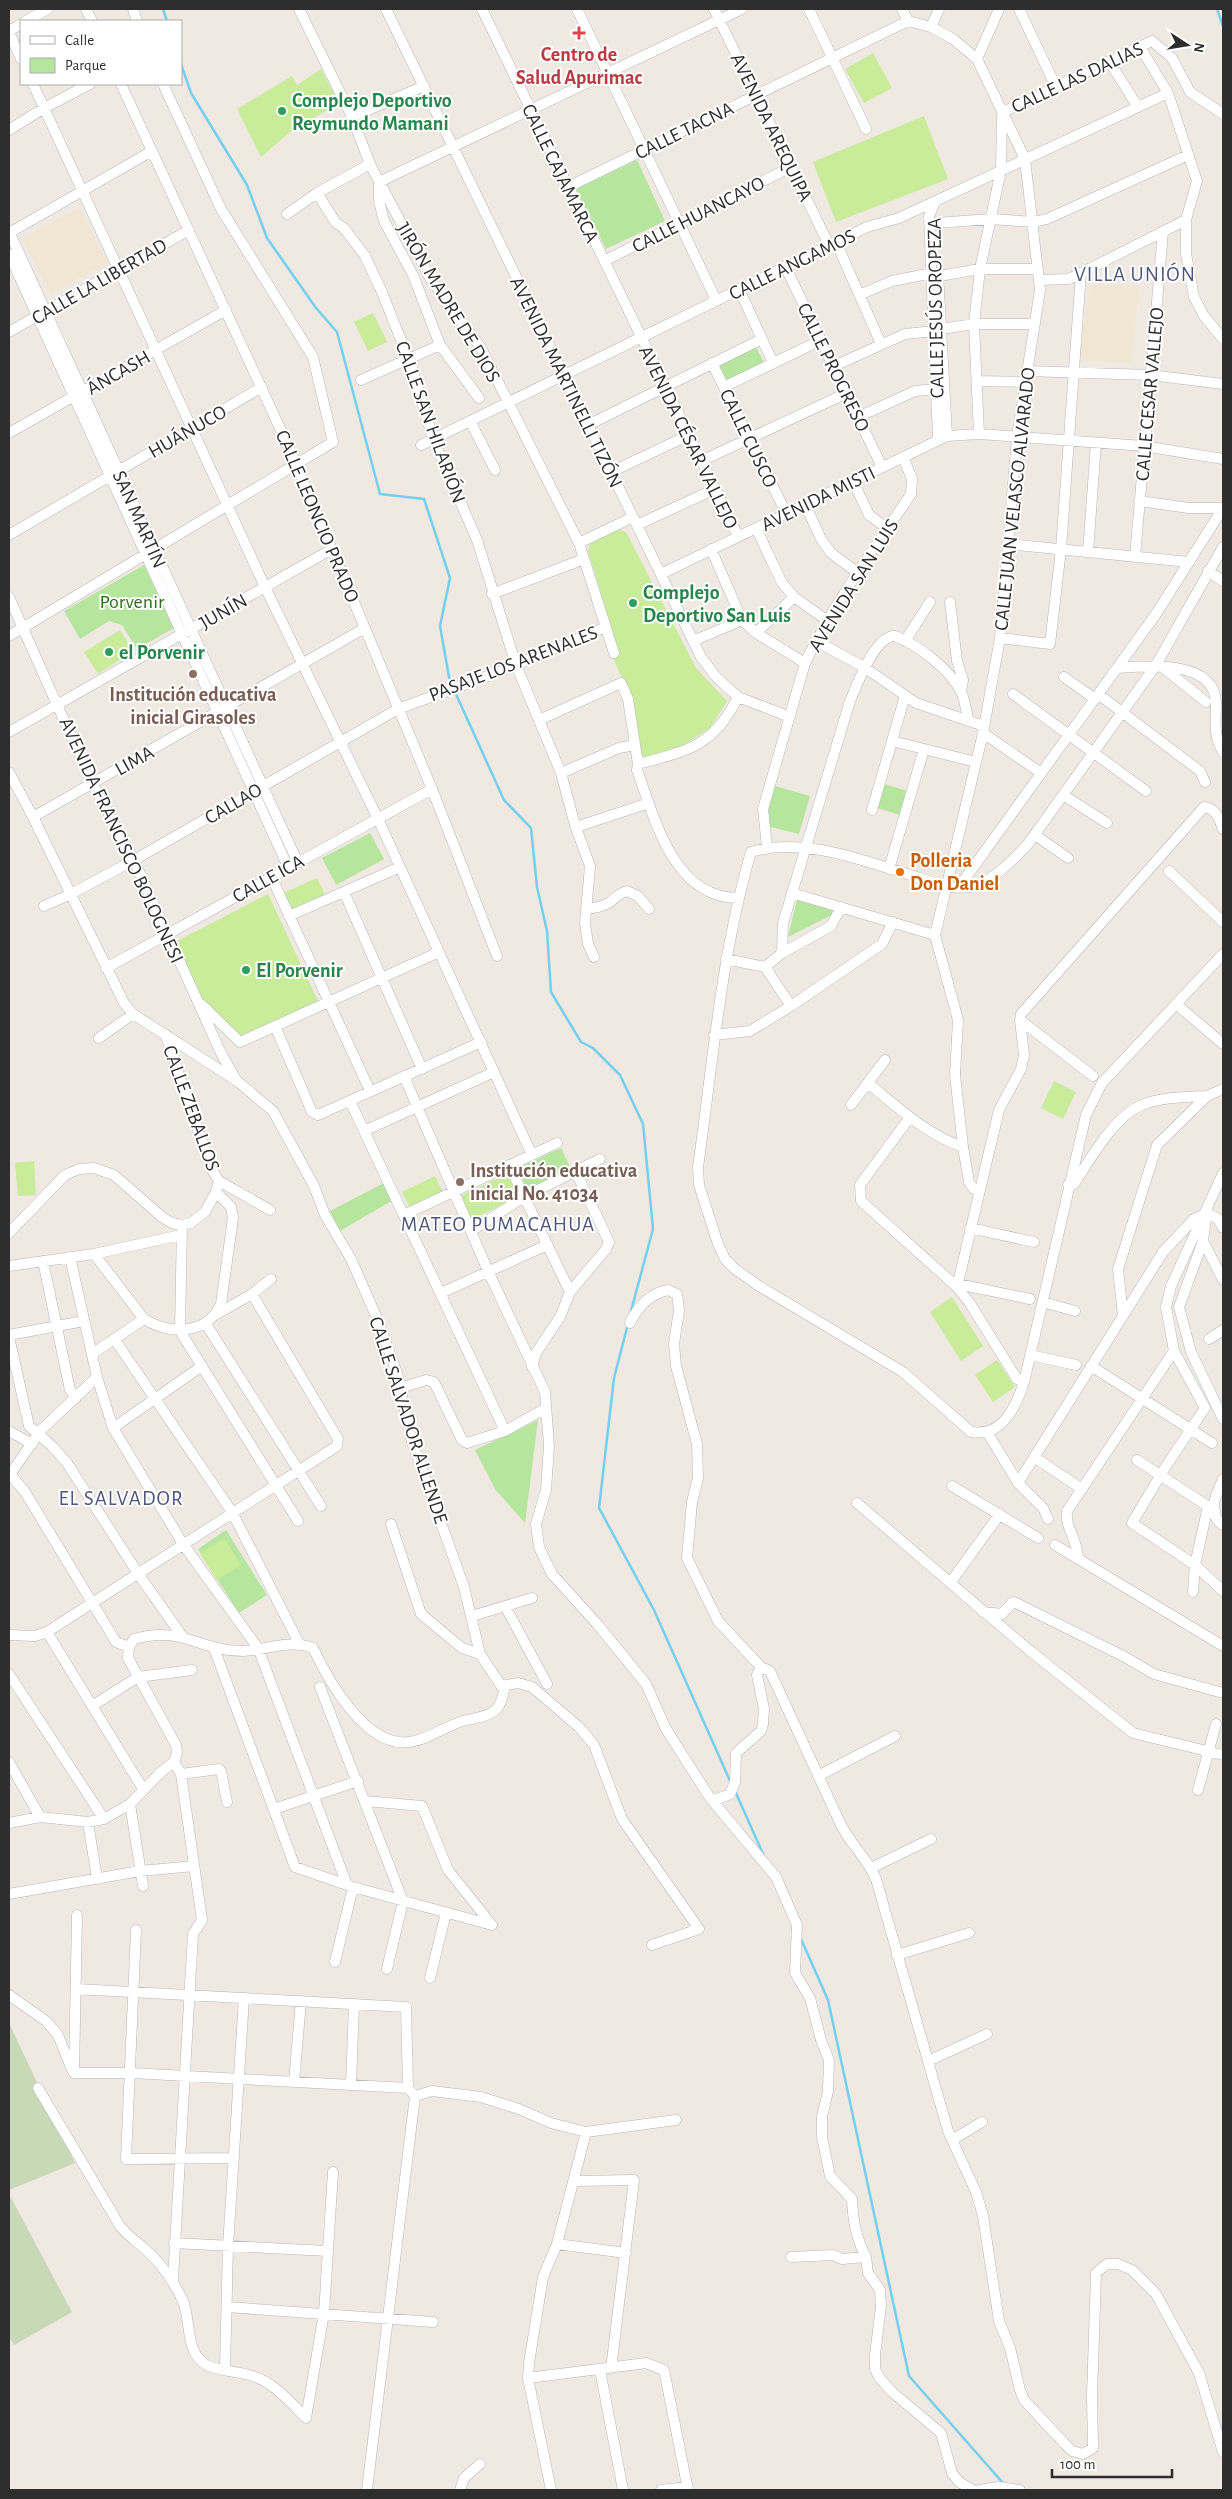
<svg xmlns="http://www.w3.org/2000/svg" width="1232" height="2499" viewBox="0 0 1232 2499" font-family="'Alegreya Sans',sans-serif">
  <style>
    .education { fill: #f0e6d1 }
    .green { fill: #b6e59e }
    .cemetery { fill: #c8d9b8 }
    .pitch { fill: #c9ec9a }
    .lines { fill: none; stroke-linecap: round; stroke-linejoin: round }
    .stream { stroke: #75cff0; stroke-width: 2.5 }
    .minor-casing { stroke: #b4b7c1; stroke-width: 11 }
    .minor { stroke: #fff; stroke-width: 10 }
    .health-dot { fill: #e0444e; stroke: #fff; stroke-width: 2 }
    .leisure-dot { fill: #2e9e5b; stroke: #fff; stroke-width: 2 }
    .education-dot { fill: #8d6e63; stroke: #fff; stroke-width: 2 }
    .food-dot { fill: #e8710a; stroke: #fff; stroke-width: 2 }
    .labels { text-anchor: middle; stroke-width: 4; stroke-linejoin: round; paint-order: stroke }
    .health-label { font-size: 20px; font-weight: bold; fill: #be3a42; stroke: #fff }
    .street-label { font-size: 20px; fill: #2e2e2e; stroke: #fff }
    .leisure-label { font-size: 20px; font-weight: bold; fill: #27864d; stroke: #fff; text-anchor: start }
    .park-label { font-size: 20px; fill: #2c6e1b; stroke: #fff }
    .education-label { font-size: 20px; font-weight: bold; fill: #785e54; stroke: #fff }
    .food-label { font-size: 20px; font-weight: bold; fill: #c56008; stroke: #fff; text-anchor: start }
    .neighbourhood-label { font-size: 21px; letter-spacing: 1px; fill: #4d5680; stroke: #fff }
  </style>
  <rect width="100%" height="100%" fill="#efe9e1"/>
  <path class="education" d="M79,208L108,262L51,293L22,239Z
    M1090,285L1140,286L1130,363L1079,360Z"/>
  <path class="green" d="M637,160L665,221L606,249L576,189Z
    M756,347L764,363L727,380L718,365Z
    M144,565L174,628L137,649L122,625L109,621L80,639L64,611Z
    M884,784L907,791L900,815L877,808Z
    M775,786L810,796L799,834L763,825Z
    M370,833L384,859L336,885L322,858Z
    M797,900L835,910L834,914L788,937Z
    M561,1148L572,1171L531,1189H527L519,1171L520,1167Z
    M384,1183L393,1200L340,1231L330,1211Z
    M538,1420L525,1523L495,1489L475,1450Z
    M226,1530L267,1595L239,1613L198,1549Z"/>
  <path class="cemetery" d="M9,2023L75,2163L9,2190Z
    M9,2194L72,2312L14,2345L9,2337Z"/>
  <path class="pitch" d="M873,53L892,88L864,103L845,69Z
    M321,69L339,103L289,133L261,157L237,109L292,76L297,85Z
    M924,116L948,179L836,222L813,162Z
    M373,313L387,342L368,351L354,322Z
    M618,529L626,532L696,668L727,701L710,728L682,746L643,758L631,698L613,658L620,655L588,551L591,541Z
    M120,630L133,651L98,674L84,652Z
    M317,878L325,895L290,911L283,893Z
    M268,894L318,1001L240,1038L201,999L175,942Z
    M1054,1081L1076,1092L1063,1119L1041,1108Z
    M34,1161L36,1195L18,1196L15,1163Z
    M509,1173L520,1197L470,1220L460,1196Z
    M435,1176L445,1196L412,1212L402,1192Z
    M952,1297L983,1346L961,1361L930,1312Z
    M997,1360L1015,1387L993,1402L975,1375Z
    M224,1538L241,1565L217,1580L200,1554Z"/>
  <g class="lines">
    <path class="stream" d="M163,9L167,21
      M1217,9L1223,26
      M181,64L191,93L247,185L267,238L316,308L337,332L380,494L424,499L450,578L440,626L449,677L453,687
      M455,692L504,800L531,828L537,887L547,931L551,992L581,1042L593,1048L620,1075L643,1124L653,1229L631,1311
      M628,1324L614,1378L599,1508L654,1610L731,1783
      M735,1791L764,1856
      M801,1939L828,2000L909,2376L1003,2483"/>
    <defs>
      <path id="minor" d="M86,9L92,21
        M133,9L137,21
        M299,9L352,117L370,164L430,278L481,348L579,543L614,653
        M386,9L701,657L717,678L738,697L790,717
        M482,9L738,536
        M577,9L716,300
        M714,9L829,245
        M809,9L866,129
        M902,9L908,21
        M1019,9L1056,87
        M26,21L48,9
        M908,21L931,27L953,39L977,59L1025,159L1040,290L1017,437L1000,638L983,733L935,935L958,1020L955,1075L963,1147L969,1182L973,1188L979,1191
        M931,27L939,9
        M9,31L21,24
        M9,32L21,59
        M1140,47L1168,93L1197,181L1186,220V254L1194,297L1204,316L1223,339
        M977,59L999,9
        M1109,61L1138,107
        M33,84L265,587L378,819L532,1155
        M121,84L296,463L432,789L497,956
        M1003,112L1152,41L1172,58L1190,92L1223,114
        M352,117L424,86
        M9,130L44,108L90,84
        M568,187L908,21
        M317,193L336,223L344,228L365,256L382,292L412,368L433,439L477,540L516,665L561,773L575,825L590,866L585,923L588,944L594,957
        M935,202L929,216L938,439
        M287,214L317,193L370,164
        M936,223L991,219L1034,222L1047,219L1188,155
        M9,231L297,861
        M9,233L152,151
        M836,242L881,344
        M9,254L288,867
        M604,261L791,167
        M785,266L882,467
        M938,273L947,436
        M939,276L980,269H1038
        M1039,280L1069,279L1186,220
        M739,289L773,363
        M859,295L892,281L932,273
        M941,329L974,324H1035
        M9,332L189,230
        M712,363L786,513
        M834,366L905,334L934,331
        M1027,371L1150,375L1223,384
        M361,380L440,345
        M977,381L1026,382
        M724,387L821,340
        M479,398L440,345L413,275L384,221L379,201V182L742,9
        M858,417L915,391L936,389
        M470,421L495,470
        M588,425L762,339
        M9,433L226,310
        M979,434L974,324L980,269L1001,170L1002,116
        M421,445L867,227L899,218L1168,93
        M701,461L847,393
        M611,472L689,435
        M853,481L869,515L888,529
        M1139,501L1189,508H1223
        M805,504L821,539L831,553L858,573
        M637,525L715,489
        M756,528L782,583L794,597L828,621
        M9,535L262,387
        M579,543L633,517
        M1007,544L1189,562
        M1223,547L1156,665L1028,844C1013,860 995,879 974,886C955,892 932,882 914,876C863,861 804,836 751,852C721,955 713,1061 698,1167L699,1185L718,1244L725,1259L735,1269L759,1286L903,1372L971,1432C1002,1437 1016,1408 1024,1382L1086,1115L1102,1083L1223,954
        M711,549L742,620L756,633L805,663
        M1088,552L1096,443
        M1135,557L1163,232
        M1208,571L1223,581
        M661,574L947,436L979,434L1144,446L1223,459
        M492,594L584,559
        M9,597L92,783L134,860L220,1051L236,1080
        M950,602L957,661L963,680L961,692
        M756,633L794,597
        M9,636L333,442L313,357L221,209L163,84
        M1000,638L1050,644L1061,549L1081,273
        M693,641L742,620
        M816,641L864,667L916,703L984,726
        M905,641L930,602
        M1160,665L1206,702
        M1117,668C1145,666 1215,659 1216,703C1216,721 1213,736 1223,752
        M1064,677L1095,699
        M1013,694L1146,791
        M1098,694L1200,771L1205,782
        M539,720L621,683L628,699L638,764L637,770C655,819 673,897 737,898
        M9,732L332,549
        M983,733L1041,773
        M892,741L976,762
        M638,764C688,751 714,746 738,697
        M9,772L33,817L124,1003L133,1014L237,1081L273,1111L314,1186L325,1215L351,1259L376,1316L397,1373L412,1442L464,1587L480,1654L504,1690C500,1717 486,1715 463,1721C445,1726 428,1740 409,1742C366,1748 328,1680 313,1648C290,1639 266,1650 243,1651C199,1651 182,1625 134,1639L129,1647L128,1658L176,1745L177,1753L174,1762L161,1772L130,1804L104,1819L88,1822L40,1817L9,1823
        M561,773L619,748L635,745
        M1063,795L1107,823
        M872,810L905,696
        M33,817L365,628
        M576,827L649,803
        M1035,835L1068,858
        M767,847L763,809L805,663C834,603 874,549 911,494L912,479L903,457
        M889,869L924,749
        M1169,871L1223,922
        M271,876L370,1091
        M959,887L1156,614L1223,508
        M344,892L422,1069
        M792,893L935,935
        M44,906L71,894L134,860L398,709L499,672L606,627
        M586,909C595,908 603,907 610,902C617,897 619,893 627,891L638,896L649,909
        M289,916L400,867
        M782,953L783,923L850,701C857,685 875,635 895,636C918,645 951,670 961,692C965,700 966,710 968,719
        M726,959L765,967L791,1006
        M765,967L782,953L831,926L841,907
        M106,968L432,789
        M1176,1004L1223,1044
        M202,1005L240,1042L439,952
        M1020,1020L1093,1076
        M275,1026L312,1112L318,1115L481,1042
        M714,1035L750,1031L791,1006L882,944L893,922
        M166,1036L211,1168L219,1181L270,1210
        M99,1038L133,1014
        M404,1076L488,1271L545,1392L549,1446L546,1490L536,1524L539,1547L552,1574L598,1625L646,1684L666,1729L710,1798L715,1800L730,1794L735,1782L736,1753L761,1731L763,1724L764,1709L757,1675L761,1667
        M869,1084C898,1107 927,1135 963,1147
        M350,1101L505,1431
        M851,1105L885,1060
        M910,1117L860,1185L861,1201L957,1287L969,1302L1017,1379L1024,1382
        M364,1131L494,1072
        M509,1165L570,1292
        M1068,1185L1074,1184C1090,1160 1114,1116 1142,1105C1162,1097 1186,1097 1207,1096
        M1207,1213L1218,1219L1223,1228
        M404,1215L557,1143
        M1206,1219L1203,1241L1179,1307L1191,1352L1223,1419
        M182,1225L180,1331L298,1521
        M970,1228L1034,1242
        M471,1231L524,1197L600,1159
        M9,1233L65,1175L79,1169L94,1168L114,1175L162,1217L172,1223L182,1225L191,1223L205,1212L216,1192L219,1181
        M1203,1241L1223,1280
        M94,1254L144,1319C170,1335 207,1335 221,1304L233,1218L231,1207L216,1192
        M70,1257L97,1377L113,1428L183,1544L258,1648L347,1885
        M43,1261L70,1390L76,1398
        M9,1266L94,1254L181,1235
        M958,1284L1030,1299
        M957,1287L999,1110L1021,1069L1024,1055L1020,1020L1021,1014L1204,807C1216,808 1219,819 1223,829
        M441,1293L547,1245
        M1043,1302L1075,1311
        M217,1314L252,1294L271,1279
        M1123,1316L1118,1269L1157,1145L1207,1096L1223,1089
        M630,1323C638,1306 649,1294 668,1290L677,1294L679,1310L674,1344L676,1366L697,1444L698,1478L692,1502L687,1558L718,1621L761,1667L770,1671L841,1825C851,1845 867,1858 876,1879L948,2131L976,2192L983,2216L999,2321L1010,2348L1020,2390L1024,2400L1064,2443L1072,2451L1083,2454L1093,2448L1092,2396L1096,2273L1107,2264H1118L1132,2270L1156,2294L1199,2373L1223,2452
        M206,1324L321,1506
        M9,1335L84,1321
        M9,1337L29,1426L53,1447L67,1463L139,1575L182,1636
        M1209,1339L1223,1330
        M115,1340L232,1512L300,1645
        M1174,1351L1205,1408L1166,1466L1132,1523L1195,1565L1223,1591
        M92,1354L144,1319
        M1030,1355L1076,1365
        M1091,1366L1212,1443
        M532,1367L536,1353L560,1317L570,1292L606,1249L609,1242L576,1172
        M400,1388L426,1380L434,1382L462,1440L467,1443L505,1431L546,1408
        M113,1428L202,1366
        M9,1431L32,1444
        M987,1432L1018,1483L1043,1508L1048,1519
        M1034,1457L1082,1489
        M1137,1460L1215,1511
        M10,1474L25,1492L116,1642L129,1647
        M9,1476L41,1430L97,1377
        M1223,1479C1216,1494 1206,1514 1223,1525
        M1018,1483L1163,1252L1194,1219L1207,1213
        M952,1486L1038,1538
        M857,1503L1029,1650L1133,1733L1223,1755
        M391,1524L421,1614L462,1648L480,1654
        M1055,1545L1223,1646
        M1078,1559C1078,1539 1065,1529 1067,1511L1174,1351L1166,1307L1171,1286L1223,1173
        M950,1583L1000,1514
        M1193,1592L1195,1565L1208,1506
        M505,1606L547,1684
        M983,1612L1002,1614L1013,1602L1016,1603L1125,1657L1154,1674L1223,1693
        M472,1616L532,1598
        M47,1632L143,1789
        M9,1635L35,1636L47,1632L337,1446L338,1439L252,1294
        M214,1648L295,1867L353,1887L492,1925
        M9,1674L104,1819
        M501,1686L518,1683L532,1687L579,1727L594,1745L622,1819L699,1929L652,1945
        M320,1687L403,1901L387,1969
        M92,1706L138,1677L192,1670
        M9,1762L40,1817
        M181,1774L219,1769L221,1771L227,1802
        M818,1776L895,1736
        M1198,1790L1216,1724
        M710,1798L776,1877L797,1925L795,1973L810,1998L821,2040L829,2060L828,2091L822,2117V2137L830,2176L852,2199C853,2221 856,2238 866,2257
        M365,1801L422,1806L448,1870L492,1925
        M130,1804L143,1886
        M274,1809L358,1781
        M88,1822L97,1879
        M871,1868L931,1839
        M9,1894L140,1871L194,1866
        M136,1930L126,2159L234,2158
        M897,1955L969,1933
        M335,1962L353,1887
        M430,1978L446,1913
        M76,1989L406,2007L408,2088L415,2096L367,2490
        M9,1995L46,2021L58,2035L72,2070
        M928,2061L987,2034
        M74,2073H131L408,2088
        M74,2073L77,1915
        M294,2082L301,2001
        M351,2085L354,2004
        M38,2088L120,2226C128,2236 136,2241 145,2249C161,2263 174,2282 183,2301C191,2320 185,2351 205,2364C216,2371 236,2371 249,2375C273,2381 289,2401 306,2418
        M415,2096L432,2091L481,2097L519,2109L551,2123L586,2132L676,2120
        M952,2140L982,2122
        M574,2181L634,2180L611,2369
        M174,2243L328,2251
        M557,2244L626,2253
        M791,2257L834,2255L842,2259L866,2257L868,2273L880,2290L881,2306L875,2355V2369L879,2377L891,2391L941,2433L952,2473L959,2482L973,2490
        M173,2280L193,1934L202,1920L181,1774L174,1762
        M227,2307L433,2322
        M225,2369L228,2246L244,1998
        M600,2370L623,2490
        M528,2378L646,2363L664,2370L688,2490
        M306,2418L324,2313L333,2172
        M460,2490L464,2478L480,2464
        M551,2490L528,2378L529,2363L543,2277L557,2244L586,2132
        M661,2490L687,2487
        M979,2490L999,2487L1020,2490"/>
    </defs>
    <use href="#minor" class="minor-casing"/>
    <use href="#minor" class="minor"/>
  </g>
  <path class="health-dot" d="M576.5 25.5h5v5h5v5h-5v5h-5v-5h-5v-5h5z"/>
  <g class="leisure-dot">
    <circle cx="282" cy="111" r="5"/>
    <circle cx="633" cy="603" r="5"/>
    <circle cx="109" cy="652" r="5"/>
    <circle cx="246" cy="970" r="5"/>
  </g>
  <g class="education-dot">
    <circle cx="193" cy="674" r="5"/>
    <circle cx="460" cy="1182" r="5"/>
  </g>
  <circle class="food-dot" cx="900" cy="872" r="5"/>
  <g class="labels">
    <g class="health-label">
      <text x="579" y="61">Centro de<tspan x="579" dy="23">Salud Apurimac</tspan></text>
    </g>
    <g class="street-label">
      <text transform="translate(1077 77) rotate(-25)" y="7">CALLE LAS DALIAS</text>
      <text transform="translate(772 127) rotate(64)" y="7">AVENIDA AREQUIPA</text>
      <text transform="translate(684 130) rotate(-26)" y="7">CALLE TACNA</text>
      <text transform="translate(561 173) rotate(64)" y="7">CALLE CAJAMARCA</text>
      <text transform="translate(698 214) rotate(-27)" y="7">CALLE HUANCAYO</text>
      <text transform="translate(792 264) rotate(-26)" y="7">CALLE ANGAMOS</text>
      <text transform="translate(99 281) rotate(-30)" y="7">CALLE LA LIBERTAD</text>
      <text transform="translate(449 302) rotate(59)" y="7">JIRÓN MADRE DE DIOS</text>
      <text transform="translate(935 308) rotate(-91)" y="7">CALLE JESÚS OROPEZA</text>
      <text transform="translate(834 367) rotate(64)" y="7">CALLE PROGRESO</text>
      <text transform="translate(118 372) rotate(-30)" y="7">ÁNCASH</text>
      <text transform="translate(567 382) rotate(64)" y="7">AVENIDA MARTINELLI TIZÓN</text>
      <text transform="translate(1149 394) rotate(-85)" y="7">CALLE CESAR VALLEJO</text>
      <text transform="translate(431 422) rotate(70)" y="7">CALLE SAN HILARIÓN</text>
      <text transform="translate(187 431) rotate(-30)" y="7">HUÁNUCO</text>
      <text transform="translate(689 437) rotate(64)" y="7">AVENIDA CÉSAR VALLEJO</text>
      <text transform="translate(749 438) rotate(64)" y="7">CALLE CUSCO</text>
      <text transform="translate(818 498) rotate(-26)" y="7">AVENIDA MISTI</text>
      <text transform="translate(1014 499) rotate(-84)" y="7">CALLE JUAN VELASCO ALVARADO</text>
      <text transform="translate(318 516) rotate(67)" y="7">CALLE LEONCIO PRADO</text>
      <text transform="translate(140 519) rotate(66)" y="7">SAN MARTÍN</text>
      <text transform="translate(853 585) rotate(-58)" y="7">AVENIDA SAN LUIS</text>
      <text transform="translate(223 611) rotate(-30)" y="7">JUNÍN</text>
      <text transform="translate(513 663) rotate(-21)" y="7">PASAJE LOS ARENALES</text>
      <text transform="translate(134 760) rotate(-29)" y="7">LIMA</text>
      <text transform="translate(233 803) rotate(-30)" y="7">CALLAO</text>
      <text transform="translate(122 840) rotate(65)" y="7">AVENIDA FRANCISCO BOLOGNESI</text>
      <text transform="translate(268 878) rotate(-29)" y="7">CALLE ICA</text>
      <text transform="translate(192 1108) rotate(70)" y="7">CALLE ZEBALLOS</text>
      <text transform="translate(409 1420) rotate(72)" y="7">CALLE SALVADOR ALLENDE</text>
    </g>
    <g class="leisure-label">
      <text x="292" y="107">Complejo Deportivo<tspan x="292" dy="23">Reymundo Mamani</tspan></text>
      <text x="643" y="599">Complejo<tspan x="643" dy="23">Deportivo San Luis</tspan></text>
      <text x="119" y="659">el Porvenir</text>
      <text x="256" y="977">El Porvenir</text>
    </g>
    <g class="park-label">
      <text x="132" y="608">Porvenir</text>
    </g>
    <g class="education-label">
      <text x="193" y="701">Institución educativa<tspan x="193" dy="23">inicial Girasoles</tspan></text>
      <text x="470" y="1177" text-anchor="start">Institución educativa<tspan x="470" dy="23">inicial No. 41034</tspan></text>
    </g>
    <g class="food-label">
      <text x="910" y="867">Polleria<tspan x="910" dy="23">Don Daniel</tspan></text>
    </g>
    <g class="neighbourhood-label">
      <text x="1135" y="281">VILLA UNIÓN</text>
      <text x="498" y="1231">MATEO PUMACAHUA</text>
      <text x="121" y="1505">EL SALVADOR</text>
    </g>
  </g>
  <rect width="1232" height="2499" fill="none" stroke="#2e2e2e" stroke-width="20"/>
  <rect x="20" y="20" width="162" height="65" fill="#ffffff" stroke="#ababab"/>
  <rect x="30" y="36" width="25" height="8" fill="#ffffff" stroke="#ababab"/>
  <text x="65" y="45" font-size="15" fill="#2e2e2e">Calle</text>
  <rect x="30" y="58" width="25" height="15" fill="#b6e59e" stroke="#ababab"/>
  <text x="65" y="70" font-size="15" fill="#2e2e2e">Parque</text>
  <g transform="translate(1187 45) rotate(102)" stroke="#ffffff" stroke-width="4" paint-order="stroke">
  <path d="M0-4L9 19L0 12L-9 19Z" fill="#2e2e2e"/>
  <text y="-8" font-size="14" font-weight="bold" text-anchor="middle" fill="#2e2e2e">N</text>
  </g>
  <path d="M1052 2469v8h120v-8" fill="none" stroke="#2e2e2e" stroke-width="2.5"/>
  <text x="1060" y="2469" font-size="15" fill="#2e2e2e" stroke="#ffffff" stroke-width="4" paint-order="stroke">100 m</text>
</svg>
